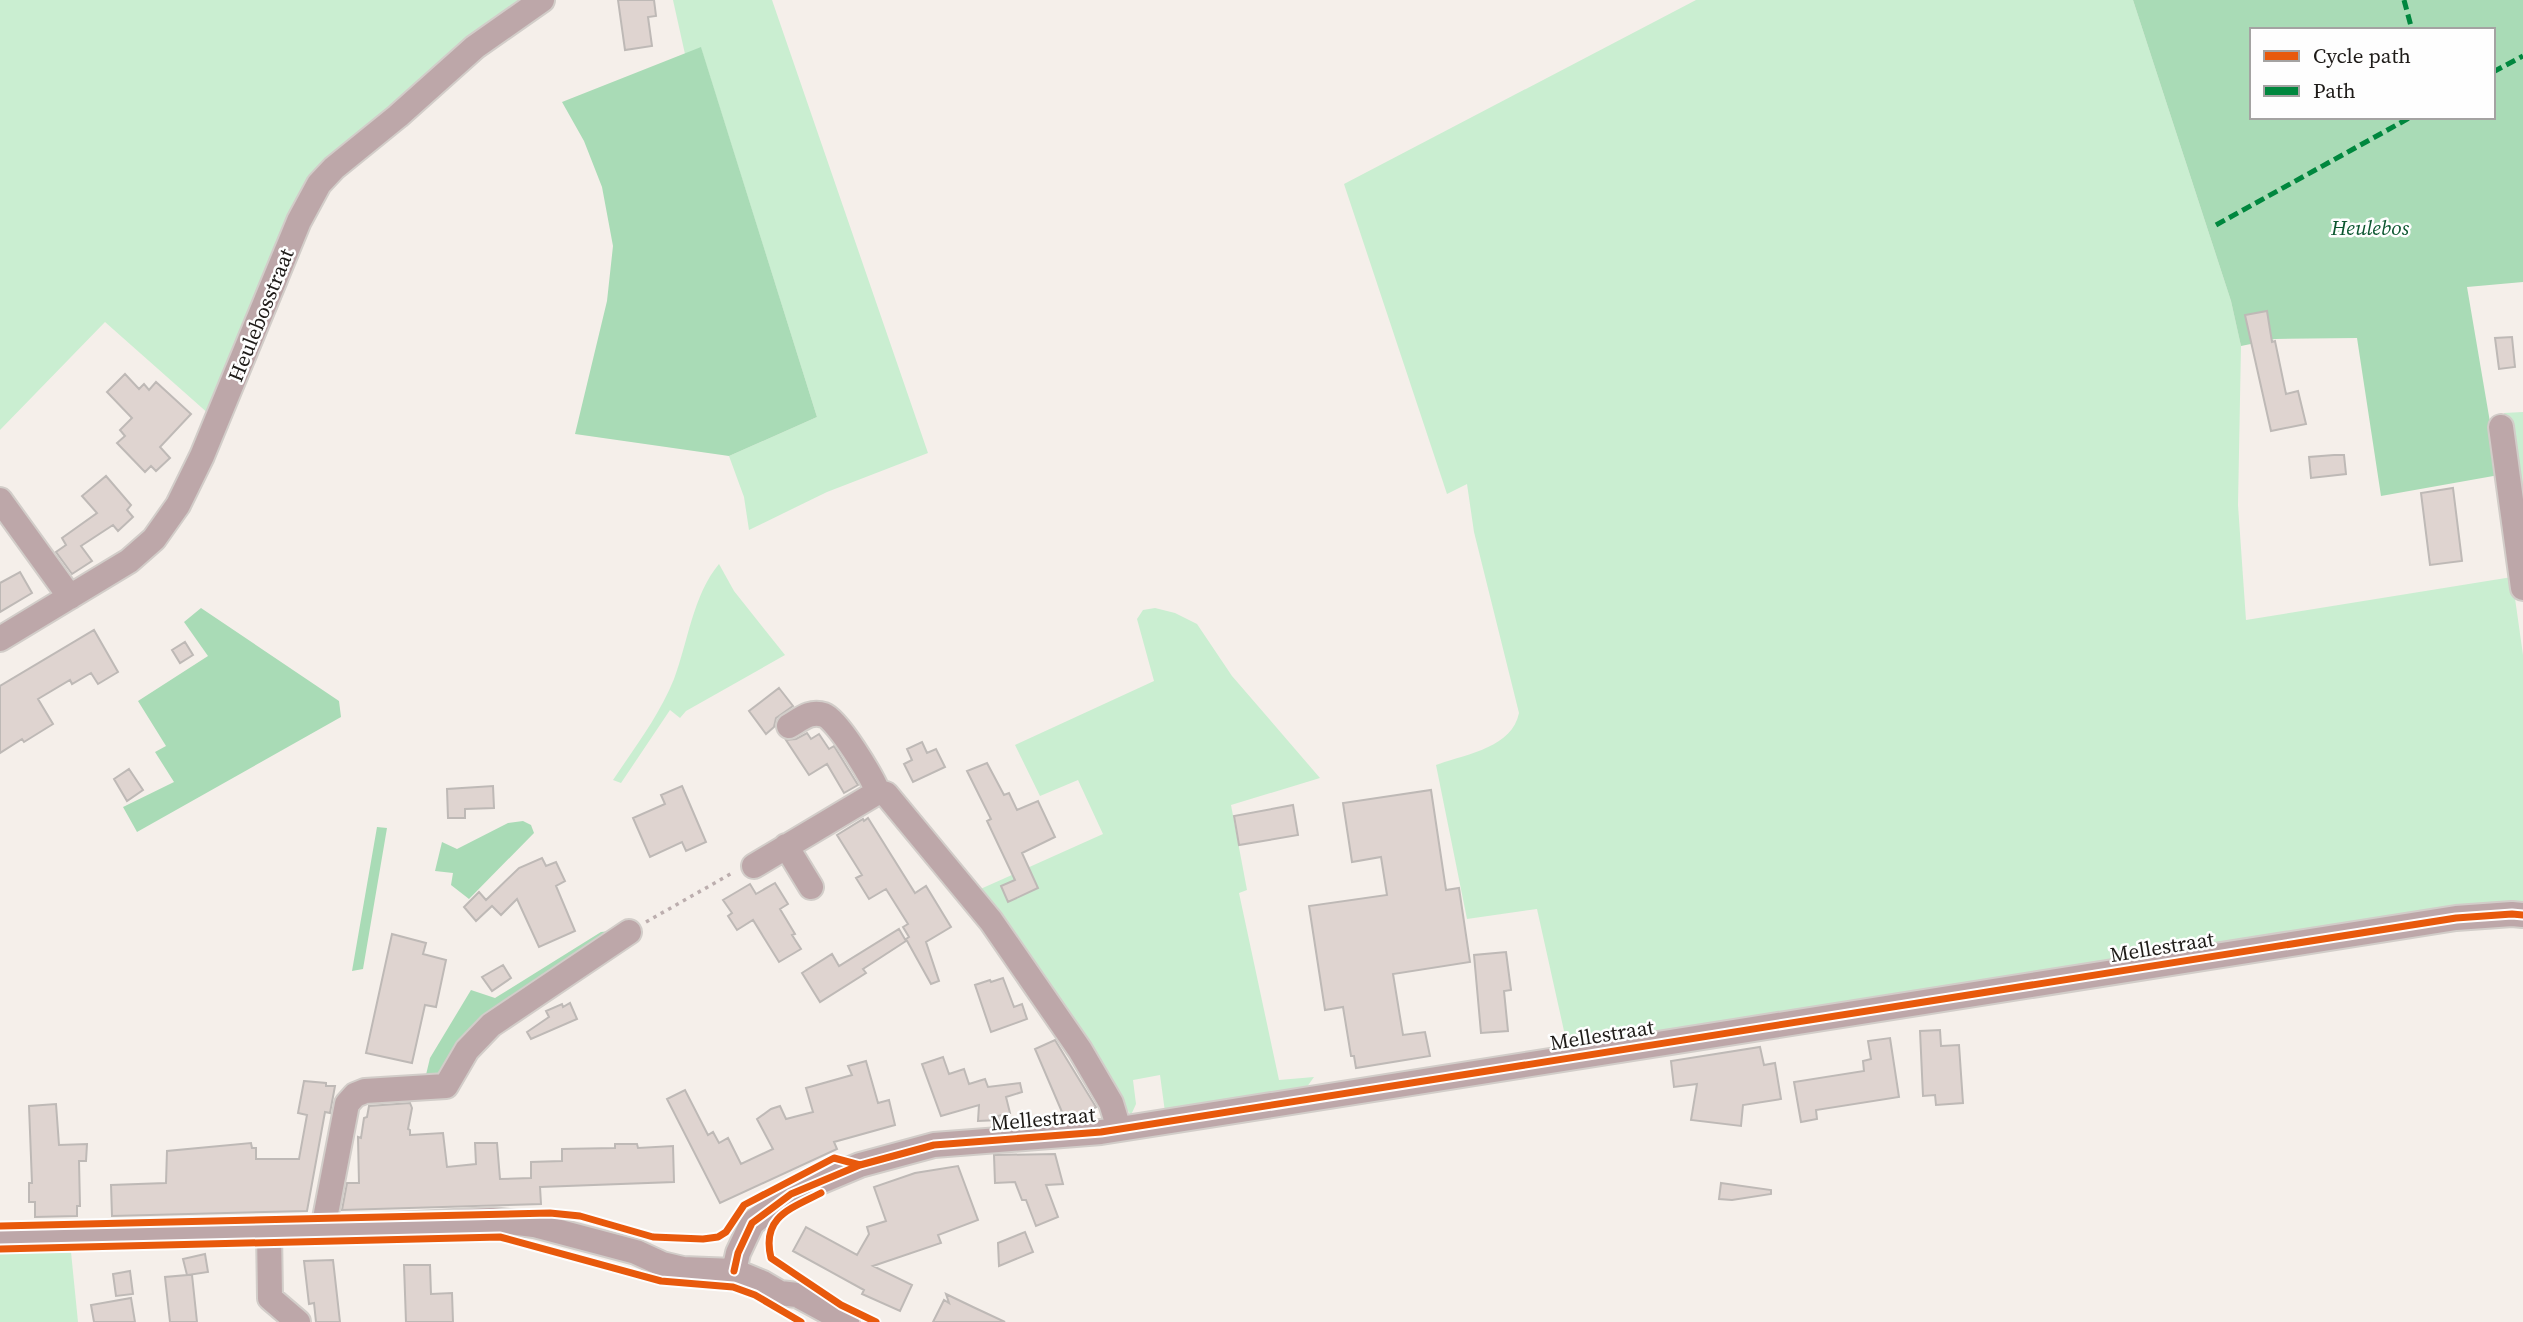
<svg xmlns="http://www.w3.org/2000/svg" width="2523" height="1322" viewBox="0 0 2523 1322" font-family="'Source Serif 4',serif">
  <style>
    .green { fill: #caeed1 }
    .forest { fill: #a9dbb6; fill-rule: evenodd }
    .building { fill: #dfd4d0; stroke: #beb9b6; stroke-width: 2 }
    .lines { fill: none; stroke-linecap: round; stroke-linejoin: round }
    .minor-casing { stroke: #d2cdc9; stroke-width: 28 }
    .path { stroke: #bcaeae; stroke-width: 3.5; stroke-dasharray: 3.5 5; stroke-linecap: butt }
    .minor { stroke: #bda7a9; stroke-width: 24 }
    .quiet { stroke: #00873e; stroke-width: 5; stroke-dasharray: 10 5; stroke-linecap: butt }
    .cycleway-casing { stroke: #fefefe; stroke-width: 11 }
    .cycleway { stroke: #e8590c; stroke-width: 7 }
    .labels { text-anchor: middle; stroke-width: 5; stroke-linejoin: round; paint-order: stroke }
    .park-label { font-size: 21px; font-style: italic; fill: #0b562f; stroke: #fefefe }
    .street-label { font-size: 21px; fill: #1e1b18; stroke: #fefefe }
  </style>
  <rect width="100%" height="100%" fill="#f5efea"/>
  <path class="green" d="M0,0H525L320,169L210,415L105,322L0,430Z
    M673,0H772L928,453L827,492L749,530L744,497L729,456L817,417L701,48L685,54Z
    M1696,0H2133L2231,301L2241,346L2238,505L2246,620L2512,577L2523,655V904L1568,1049L1537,909L1467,919L1436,765C1466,754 1512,748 1519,713L1474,532L1467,484L1447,494L1344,184Z
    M2523,412V548L2504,413Z
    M719,564L734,591L785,655L686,711L680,718L670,710L621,783L613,780C635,747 659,716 674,679C688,642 693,595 719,564Z
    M1155,608L1175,613L1197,624L1232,676L1320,778L1231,805L1247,890L1239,893L1279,1080L1314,1077L1304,1091L1165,1112L1160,1075L1133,1080L1136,1104L1131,1115L1107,1083L976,891L1103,834L1078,780L1040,796L1015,745L1154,681L1137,619L1143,610Z
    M71,1252L78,1322H0V1254Z"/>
  <path class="forest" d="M2133,0H2523V282L2467,287L2499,475L2381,496L2357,338L2275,339L2241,346L2231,301ZM2252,30H2493V117H2252Z
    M701,47L817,417L729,456L575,434L607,301L613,246L602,187L584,141L562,102Z
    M201,608L339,701L341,717L137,832L123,807L174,782L155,752L166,746L138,701L208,656L184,622Z
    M523,821L531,825L534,833L469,899L451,885L453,873L435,871L442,842L457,849L508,823Z
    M377,827L387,828L363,969L352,971Z
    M610,931L439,1081L425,1079L430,1058L471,990L495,998L601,932Z"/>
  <path class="building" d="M618,0H654L656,16L648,17L652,46L625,50Z
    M2267,311L2272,342L2275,341L2286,394L2298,391L2306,424L2271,431L2245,315Z
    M2512,337L2515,367L2499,369L2495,338Z
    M125,374L139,389L144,384L149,390L156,382L191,414L160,447L170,458L156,471L151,466L145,472L117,443L125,436L120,430L132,418L107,392Z
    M2334,455H2344L2346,474L2311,478L2309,457Z
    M106,476L131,505L127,510L133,517L118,531L113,525L81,546L92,561L72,574L56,552L66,545L62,538L97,513L82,496Z
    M2453,488L2462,561L2430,565L2421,493Z
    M20,572L32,593L0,612V583Z
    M94,630L118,672L98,684L91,673L72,684L70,680L38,699L53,724L24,742L22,739L0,753V686Z
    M185,642L193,655L180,663L172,650Z
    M779,688L793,706L776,718L774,727L766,734L749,711Z
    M807,733L811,739L819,734L829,749L834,746L858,785L844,793L827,764L809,775L786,740L796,739Z
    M922,742L927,753L936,749L945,767L913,782L904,764L912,760L907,749Z
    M987,763L1004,795L1009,793L1017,810L1038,801L1055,837L1022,853L1038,888L1008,902L1001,886L1015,880L987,821L991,819L967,771Z
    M129,769L143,790L127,801L114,779Z
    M493,786L494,808L465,809V818H448L447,789Z
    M682,786L706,842L686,851L682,842L650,857L633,818L665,804L661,795Z
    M1431,790L1446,890L1459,888L1470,962L1393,974L1403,1035L1425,1032L1430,1056L1356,1068L1354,1056H1351L1343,1007L1325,1010L1309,906L1387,895L1381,857L1352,862L1343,803Z
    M1293,805L1298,835L1239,845L1234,816Z
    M868,818L915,893L926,886L951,927L926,942L939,981L931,984L906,939L909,937L903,927L908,924L886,889L869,899L856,878L862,875L837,835L863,819L864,821Z
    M542,858L546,866L556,862L565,881L556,886L575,931L539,947L517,899L501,915L492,906L476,921L464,907L479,892L486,900L519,868Z
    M775,883L788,904L780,909L795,934L792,935L801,949L779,962L753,920L737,930L728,916L732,913L723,900L750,884L756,894Z
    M899,929L906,941L863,969L866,973L820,1002L802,973L832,954L839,966Z
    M392,934L426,943L423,954L446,960L436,1007L425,1005L412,1063L366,1053Z
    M1506,952L1511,990L1504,991L1508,1031L1481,1033L1474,955Z
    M503,965L511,978L492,991L482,977Z
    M1003,978L1014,1007L1022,1004L1027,1019L991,1032L975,985L990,980L991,982Z
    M570,1003L577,1019L531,1039L527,1032L549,1017L546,1011L562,1004L563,1007Z
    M1940,1030L1941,1046L1959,1045L1963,1103L1936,1105L1935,1095L1923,1096L1920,1031Z
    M1890,1038L1899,1097L1816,1110L1817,1119L1801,1122L1794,1082L1864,1071L1863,1061L1871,1059L1868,1041Z
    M1055,1040L1096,1107L1079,1116L1065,1119L1035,1049Z
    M1760,1047L1764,1065L1775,1063L1781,1099L1743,1105L1741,1126L1691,1120L1697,1084L1674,1087L1671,1061Z
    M943,1057L949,1074L964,1069L969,1084L985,1079L988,1087L1020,1083L1022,1092L1006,1097L1010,1113L998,1116L999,1120L978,1121L979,1105L941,1116L922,1064Z
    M866,1061L878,1103L889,1100L895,1125L834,1142L837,1149L720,1203L667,1099L685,1090L708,1135L713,1132L719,1143L728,1138L741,1164L773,1149L757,1119L771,1109L780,1106L786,1119L813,1112L806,1088L852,1075L848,1066Z
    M304,1081L326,1083V1086H335L330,1113L325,1112L307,1211L112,1216L111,1185L166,1183L167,1151L251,1143L252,1148H256V1159H299L307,1115L298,1113Z
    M410,1103L412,1108L408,1129L410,1130V1135L443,1133L447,1167L476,1164L475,1143H497L500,1179L531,1178V1162L562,1161V1149L615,1148V1144H637L638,1148L673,1146L674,1182L540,1187L541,1204L342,1210L347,1183H359L358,1137L361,1138L364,1118L367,1117L369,1106Z
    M56,1104L59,1145L87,1144L86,1161H79L80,1206H77V1216L35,1217V1202H29V1183H32L29,1106Z
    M1055,1154L1063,1184L1046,1185L1058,1217L1036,1226L1026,1200H1022L1015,1182L995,1183L994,1155Z
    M958,1166L978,1220L938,1235L941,1243L873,1266L912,1285L900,1311L862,1294L864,1290L793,1251L806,1227L857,1255L869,1234L867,1227L886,1221L874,1187L915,1173Z
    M1721,1183L1771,1190V1194L1732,1200L1719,1199Z
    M1025,1232L1033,1252L999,1266L998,1243Z
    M205,1254L208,1272L188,1275H192L197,1322H170L165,1277L187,1275L183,1259Z
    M333,1260L340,1322H316L314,1303L309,1304L304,1261Z
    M404,1265H430L431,1294L452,1293L453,1322H406Z
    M130,1271L133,1294L116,1296L113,1274Z
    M946,1294L973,1307L1005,1322H933L944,1300L949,1303Z
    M131,1298L135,1322H94L91,1305Z"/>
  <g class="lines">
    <defs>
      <path id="minor" d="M2501,427L2523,588
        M0,500L70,597
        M0,639L129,561L154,539L178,505L202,456L299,221L319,184L334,168L398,116L475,47L542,0
        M789,726C800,720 810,710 824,715C838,720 872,777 878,792
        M878,792L886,794L991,921L1080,1050L1111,1103L1119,1129
        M786,846L811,887
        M754,866L878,792
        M323,1229L347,1104L355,1095L365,1091L446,1086L467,1050L491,1025L629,932
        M269,1230L270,1298L298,1322
        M0,1237L323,1229L492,1220L534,1225L636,1252L662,1264L683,1269L734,1271L763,1283L780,1293L797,1295L847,1322
        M734,1271L738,1253L752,1223L791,1194L860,1165L934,1145L1101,1132L2456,918L2512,914L2523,915"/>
    </defs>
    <use href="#minor" class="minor-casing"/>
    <path class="path" d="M646,922L734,872"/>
    <use href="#minor" class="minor"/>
    <path class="quiet" d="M2404,0L2412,30
      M2493,72L2523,56
      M2216,225L2411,117"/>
    <defs>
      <path id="cycleway" d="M821,1193C790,1209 761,1217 771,1258L841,1305L876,1322
        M0,1226L550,1213L580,1216L653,1237L703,1239L718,1237L726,1232L744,1205L834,1158L860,1165
        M0,1249L500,1237L661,1281L733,1287L755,1295L801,1322
        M734,1271L738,1253L752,1223L791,1194L860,1165L934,1145L1101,1132L2456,918L2512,914L2523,915"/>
    </defs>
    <use href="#cycleway" class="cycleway-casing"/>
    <use href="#cycleway" class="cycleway"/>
  </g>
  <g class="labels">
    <g class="park-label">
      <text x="2370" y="235">Heulebos</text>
    </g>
    <g class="street-label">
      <text transform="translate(261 315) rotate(-68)" y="7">Heulebosstraat</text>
      <text transform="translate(2162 947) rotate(-9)" y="7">Mellestraat</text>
      <text transform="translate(1602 1035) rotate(-9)" y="7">Mellestraat</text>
      <text transform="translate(1043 1119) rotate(-5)" y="7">Mellestraat</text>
    </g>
  </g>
  <rect x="2250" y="28" width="245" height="91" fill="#fefefe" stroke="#a4a3a2" stroke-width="2"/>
  <rect x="2264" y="51" width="35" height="10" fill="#e8590c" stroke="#a4a3a2" stroke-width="2"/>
  <text x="2313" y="63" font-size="21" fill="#1e1b18">Cycle path</text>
  <rect x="2264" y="86" width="35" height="10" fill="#00873e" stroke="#a4a3a2" stroke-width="2"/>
  <text x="2313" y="98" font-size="21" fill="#1e1b18">Path</text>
</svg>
